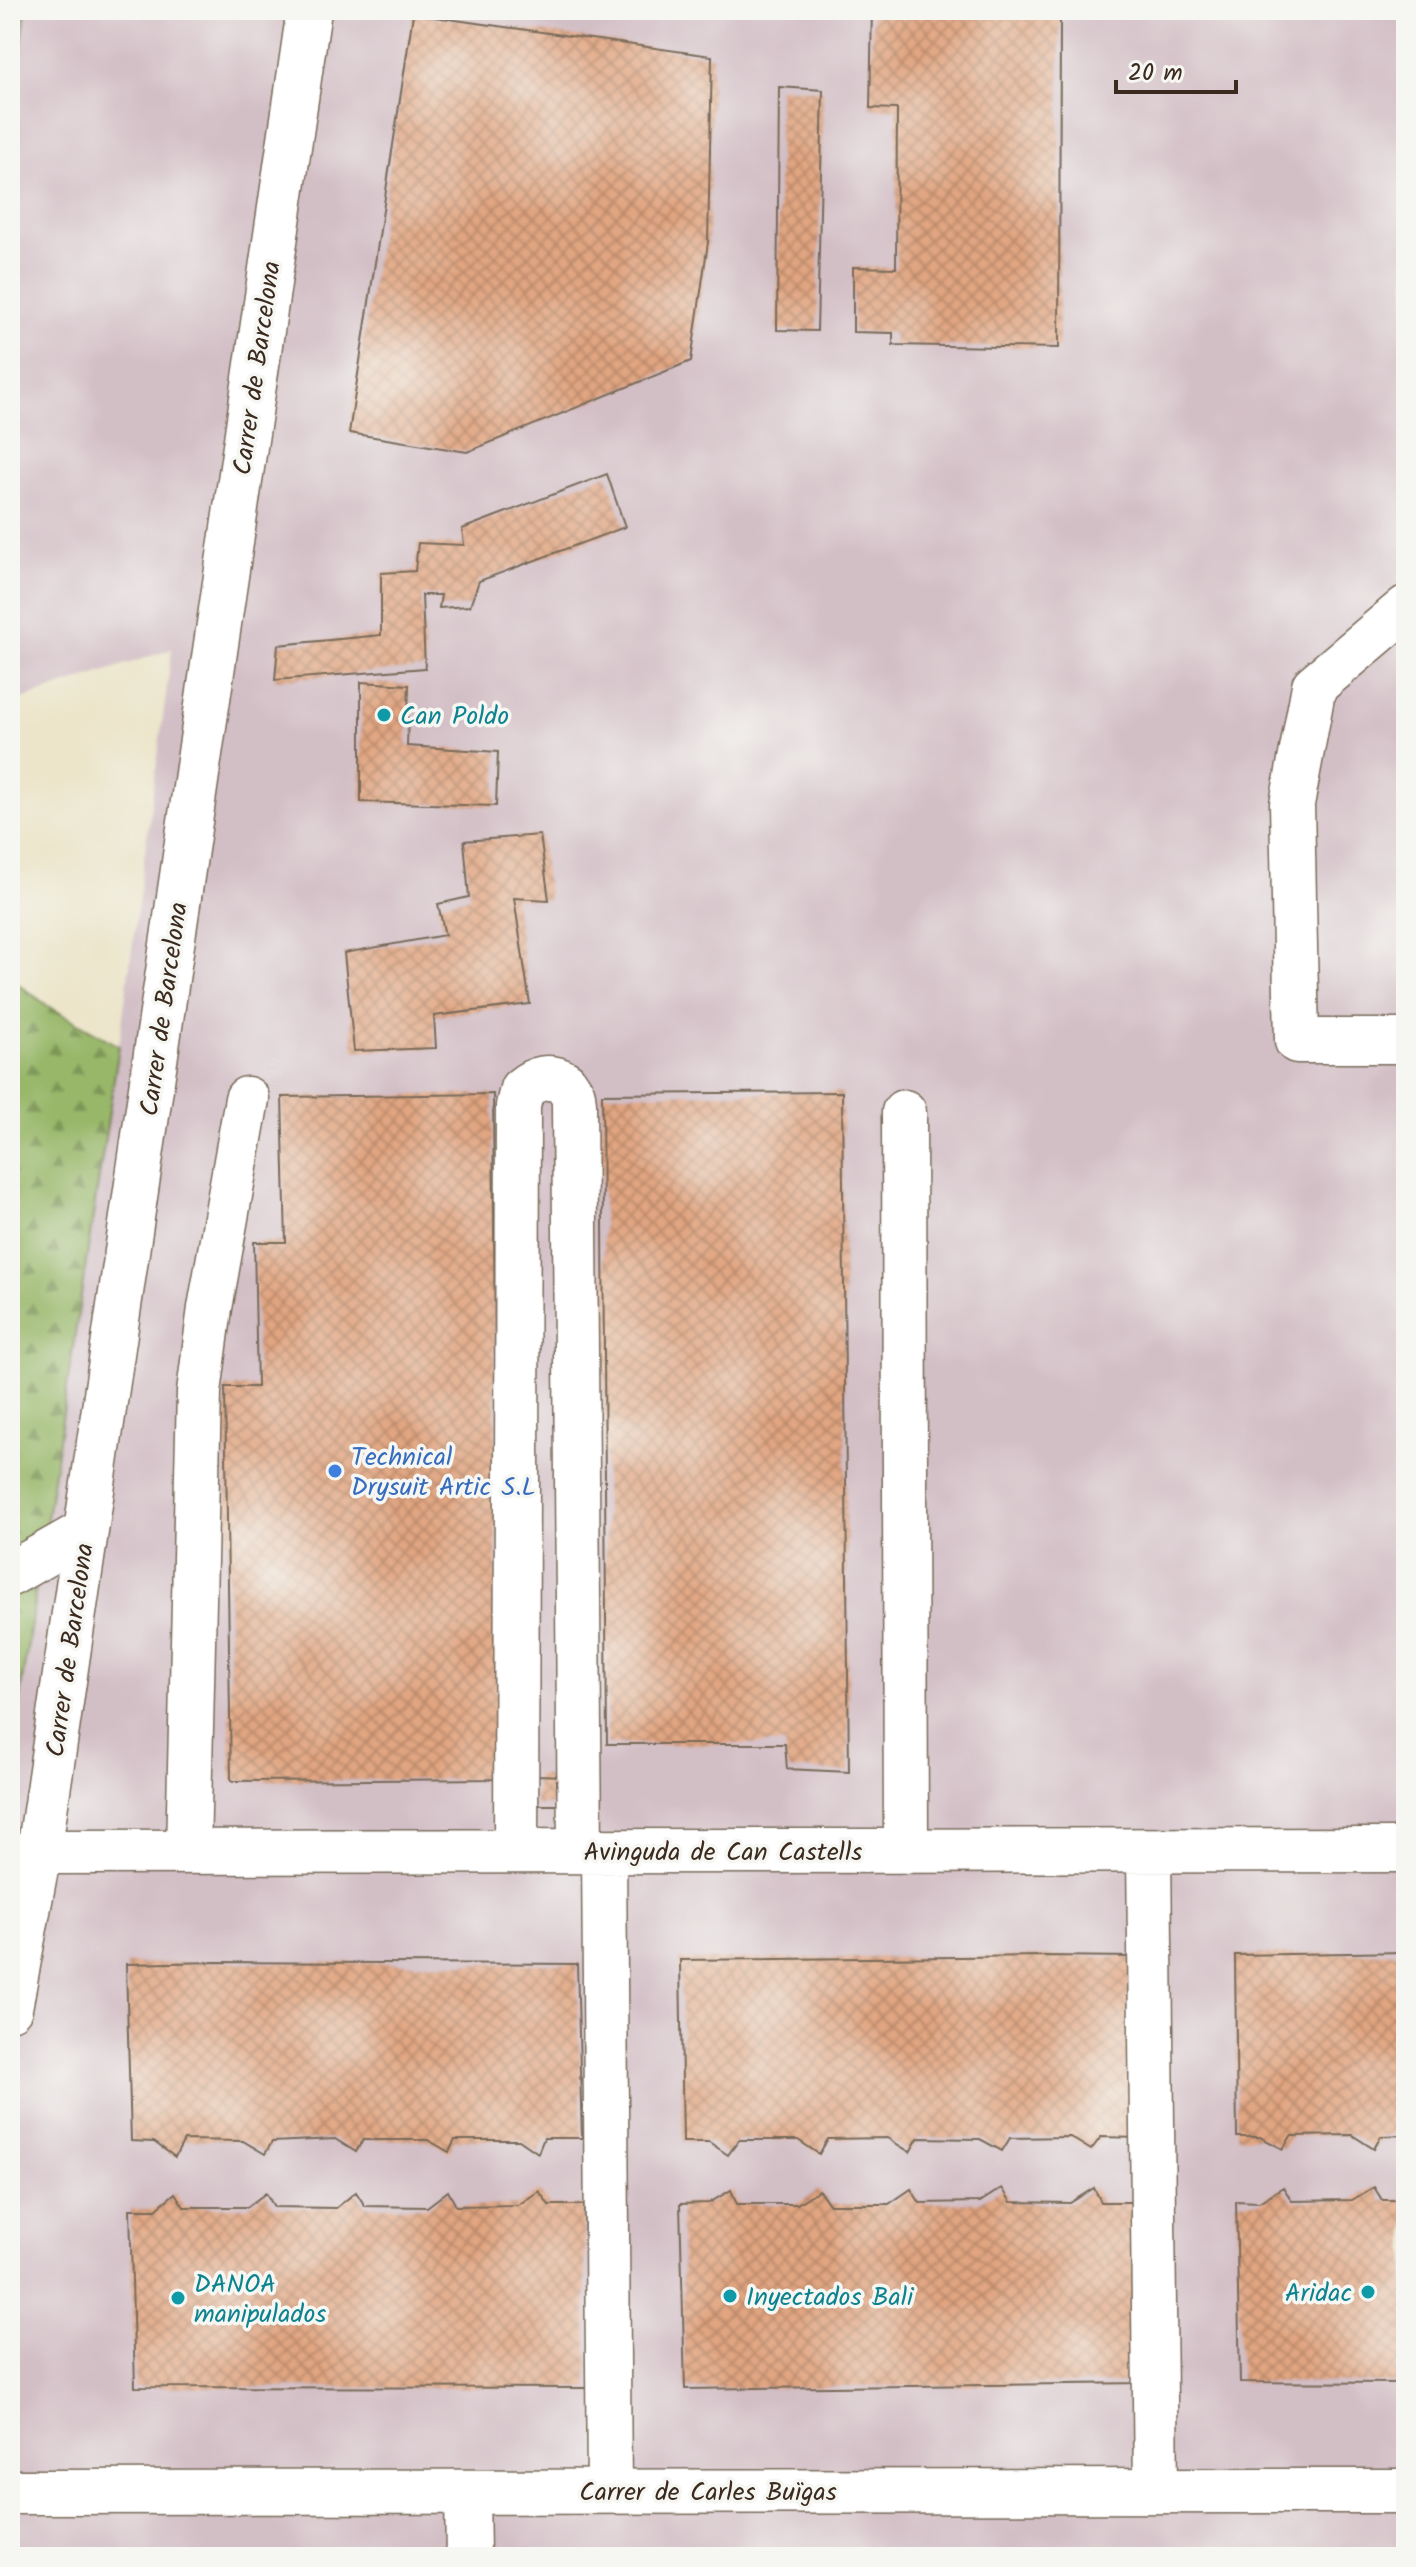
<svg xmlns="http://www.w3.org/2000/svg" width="1416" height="2567" viewBox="0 0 1416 2567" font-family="Kalam,sans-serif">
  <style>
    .industrial { fill: #d2bec5 }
    .forest { fill: url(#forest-firs); stroke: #6a7044; stroke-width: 2 }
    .building { fill: url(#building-cross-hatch) }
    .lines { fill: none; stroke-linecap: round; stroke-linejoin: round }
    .minor-casing { stroke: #796b5a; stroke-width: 47 }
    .minor { stroke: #fff; stroke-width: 44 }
    .culture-dot { fill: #0f9aa8; stroke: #f6f6f2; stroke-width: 3 }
    .shop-dot { fill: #3f7fe0; stroke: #f6f6f2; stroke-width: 3 }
    .labels { text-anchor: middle; stroke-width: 7; stroke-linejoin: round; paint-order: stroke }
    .street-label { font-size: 26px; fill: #3b2a1e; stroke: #f6f6f2 }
    .culture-label { font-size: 26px; fill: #0d838f; stroke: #f6f6f2; text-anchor: start }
    .shop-label { font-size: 26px; fill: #366cbe; stroke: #f6f6f2; text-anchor: start }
  </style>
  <defs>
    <pattern id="forest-firs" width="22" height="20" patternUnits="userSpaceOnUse" patternTransform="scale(2)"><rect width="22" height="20" fill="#98b769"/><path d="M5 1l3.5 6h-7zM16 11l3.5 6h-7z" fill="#7d9556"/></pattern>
    <pattern id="building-cross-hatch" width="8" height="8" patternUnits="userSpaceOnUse" patternTransform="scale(2)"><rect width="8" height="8" fill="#e1a581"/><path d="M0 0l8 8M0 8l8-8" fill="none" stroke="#b88769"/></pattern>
  </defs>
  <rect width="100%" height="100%" fill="#f6f6f2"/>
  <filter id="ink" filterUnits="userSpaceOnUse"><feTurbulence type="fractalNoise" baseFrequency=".0125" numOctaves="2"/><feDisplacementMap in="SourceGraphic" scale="16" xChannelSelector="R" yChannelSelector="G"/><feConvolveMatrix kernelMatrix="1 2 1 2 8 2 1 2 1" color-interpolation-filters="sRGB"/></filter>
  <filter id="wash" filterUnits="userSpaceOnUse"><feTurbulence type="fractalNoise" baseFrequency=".006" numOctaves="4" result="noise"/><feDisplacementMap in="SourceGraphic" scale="32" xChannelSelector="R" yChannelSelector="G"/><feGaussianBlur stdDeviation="1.8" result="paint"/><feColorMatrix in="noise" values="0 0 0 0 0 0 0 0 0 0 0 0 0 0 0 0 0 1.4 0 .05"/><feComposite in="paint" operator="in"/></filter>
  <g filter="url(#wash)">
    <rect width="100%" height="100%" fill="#ece5ca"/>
    <path class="industrial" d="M26,10H1406V2557H10V1760L119,1046L172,649L10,703V134Z"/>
    <path class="forest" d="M10,10H26L10,134Z
      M10,978L48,1006L119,1046L10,1760Z"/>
    <g id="blocks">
      <path class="building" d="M872,10L1060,12L1059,348L893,345V333L853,332V267L896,268L897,109L870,108Z
        M413,14L712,56L708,242L691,361L467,452L349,433Z
        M779,87L823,90L817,331L777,330Z
        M607,474L625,527L479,581L470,606L439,608L441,595H422L425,668L275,680L278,645L381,635V573L415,571L418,543L464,545L462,529Z
        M361,682L409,685L407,746L498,752L496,806L361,802Z
        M540,835L549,900L514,898L530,1004L434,1016L436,1048L354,1051L344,953L445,935L438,904L469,897L464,841Z
        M842,1092L849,1772L787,1769L785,1744H607L602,1094Z
        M493,1094L498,1779L231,1781L225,1387H257L254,1242H286L282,1097Z
        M536,1775L565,1776L564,1805H535Z
        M1406,1952V2135L1381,2136L1374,2149L1352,2135L1291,2136L1283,2149L1260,2137H1237L1235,1955Z
        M1043,1956L1135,1957L1139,2138L1101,2137L1091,2150L1070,2137L1010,2138L1002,2151L980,2139L918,2138L910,2152L887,2138L828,2139L819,2154L798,2140H739L728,2155L709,2142H683L680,1960Z
        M216,1962L577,1964L582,2138H544L538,2153L519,2140H455L449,2152L428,2140H363L356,2152L335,2139L272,2142L265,2154L243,2141L184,2140L175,2157L154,2142L131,2141L126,1964Z
        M1283,2187L1292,2201L1352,2200L1374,2187L1382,2200H1406V2383L1240,2382L1236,2201L1259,2202Z
        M1002,2188L1011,2202L1070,2203L1094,2188L1101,2202H1141L1142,2383L685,2389L680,2204L709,2203L731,2190L737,2204H797L819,2190L829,2204H889L911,2189L920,2203L980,2202Z
        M448,2191L456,2206L518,2205L539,2191L549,2205H584L588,2388L135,2387L130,2209H156L175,2193L184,2207H247L266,2193L274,2207L336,2208L356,2192L365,2206L427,2207Z"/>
    </g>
  </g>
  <g filter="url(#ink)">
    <use href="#blocks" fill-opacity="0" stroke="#796b5a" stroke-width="2"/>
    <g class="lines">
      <defs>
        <path id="minor" d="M1406,608L1314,686L1292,804L1297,1041H1406
          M904,1112L906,1851
          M10,1574L86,1531
          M516,1851L518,1106L522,1089C535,1078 550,1074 565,1083L573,1095L574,1103L580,1851
          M604,1851L609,2491
          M1149,1851L1156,2491
          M39,1852L1406,1850
          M188,1852L199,1392L210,1308L247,1099
          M10,2008L39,1852L309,10
          M10,2492L1406,2491
          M467,2492L468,2557"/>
      </defs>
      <use href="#minor" class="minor-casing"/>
      <use href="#minor" class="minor"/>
    </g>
  </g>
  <g class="culture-dot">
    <circle cx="384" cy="715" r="8"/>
    <circle cx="1368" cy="2292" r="8"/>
    <circle cx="730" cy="2296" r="8"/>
    <circle cx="178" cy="2298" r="8"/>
  </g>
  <circle class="shop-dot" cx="335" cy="1471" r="8"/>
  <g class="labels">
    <g class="street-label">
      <text transform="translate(256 368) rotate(-82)" y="9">Carrer de Barcelona</text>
      <text transform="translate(163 1009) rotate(-82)" y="9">Carrer de Barcelona</text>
      <text transform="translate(69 1650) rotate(-82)" y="9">Carrer de Barcelona</text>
      <text x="723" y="1860">Avinguda de Can Castells</text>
      <text x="708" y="2500">Carrer de Carles Buïgas</text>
    </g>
    <g class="culture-label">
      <text x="400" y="724">Can Poldo</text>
      <text x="194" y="2292">DANOA<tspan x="194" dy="30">manipulados</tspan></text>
      <text x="1352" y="2301" text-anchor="end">Aridac</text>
      <text x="746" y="2305">Inyectados Bali</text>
    </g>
    <g class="shop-label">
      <text x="351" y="1465">Technical<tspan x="351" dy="30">Drysuit Artic S.L</tspan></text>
    </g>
  </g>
  <rect width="1416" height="2567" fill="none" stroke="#f6f6f2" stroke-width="40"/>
  <path d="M1116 80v12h120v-12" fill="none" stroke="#3b2a1e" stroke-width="4"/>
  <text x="1128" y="80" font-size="24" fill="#3b2a1e" stroke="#f6f6f2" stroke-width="6" paint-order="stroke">20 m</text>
</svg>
